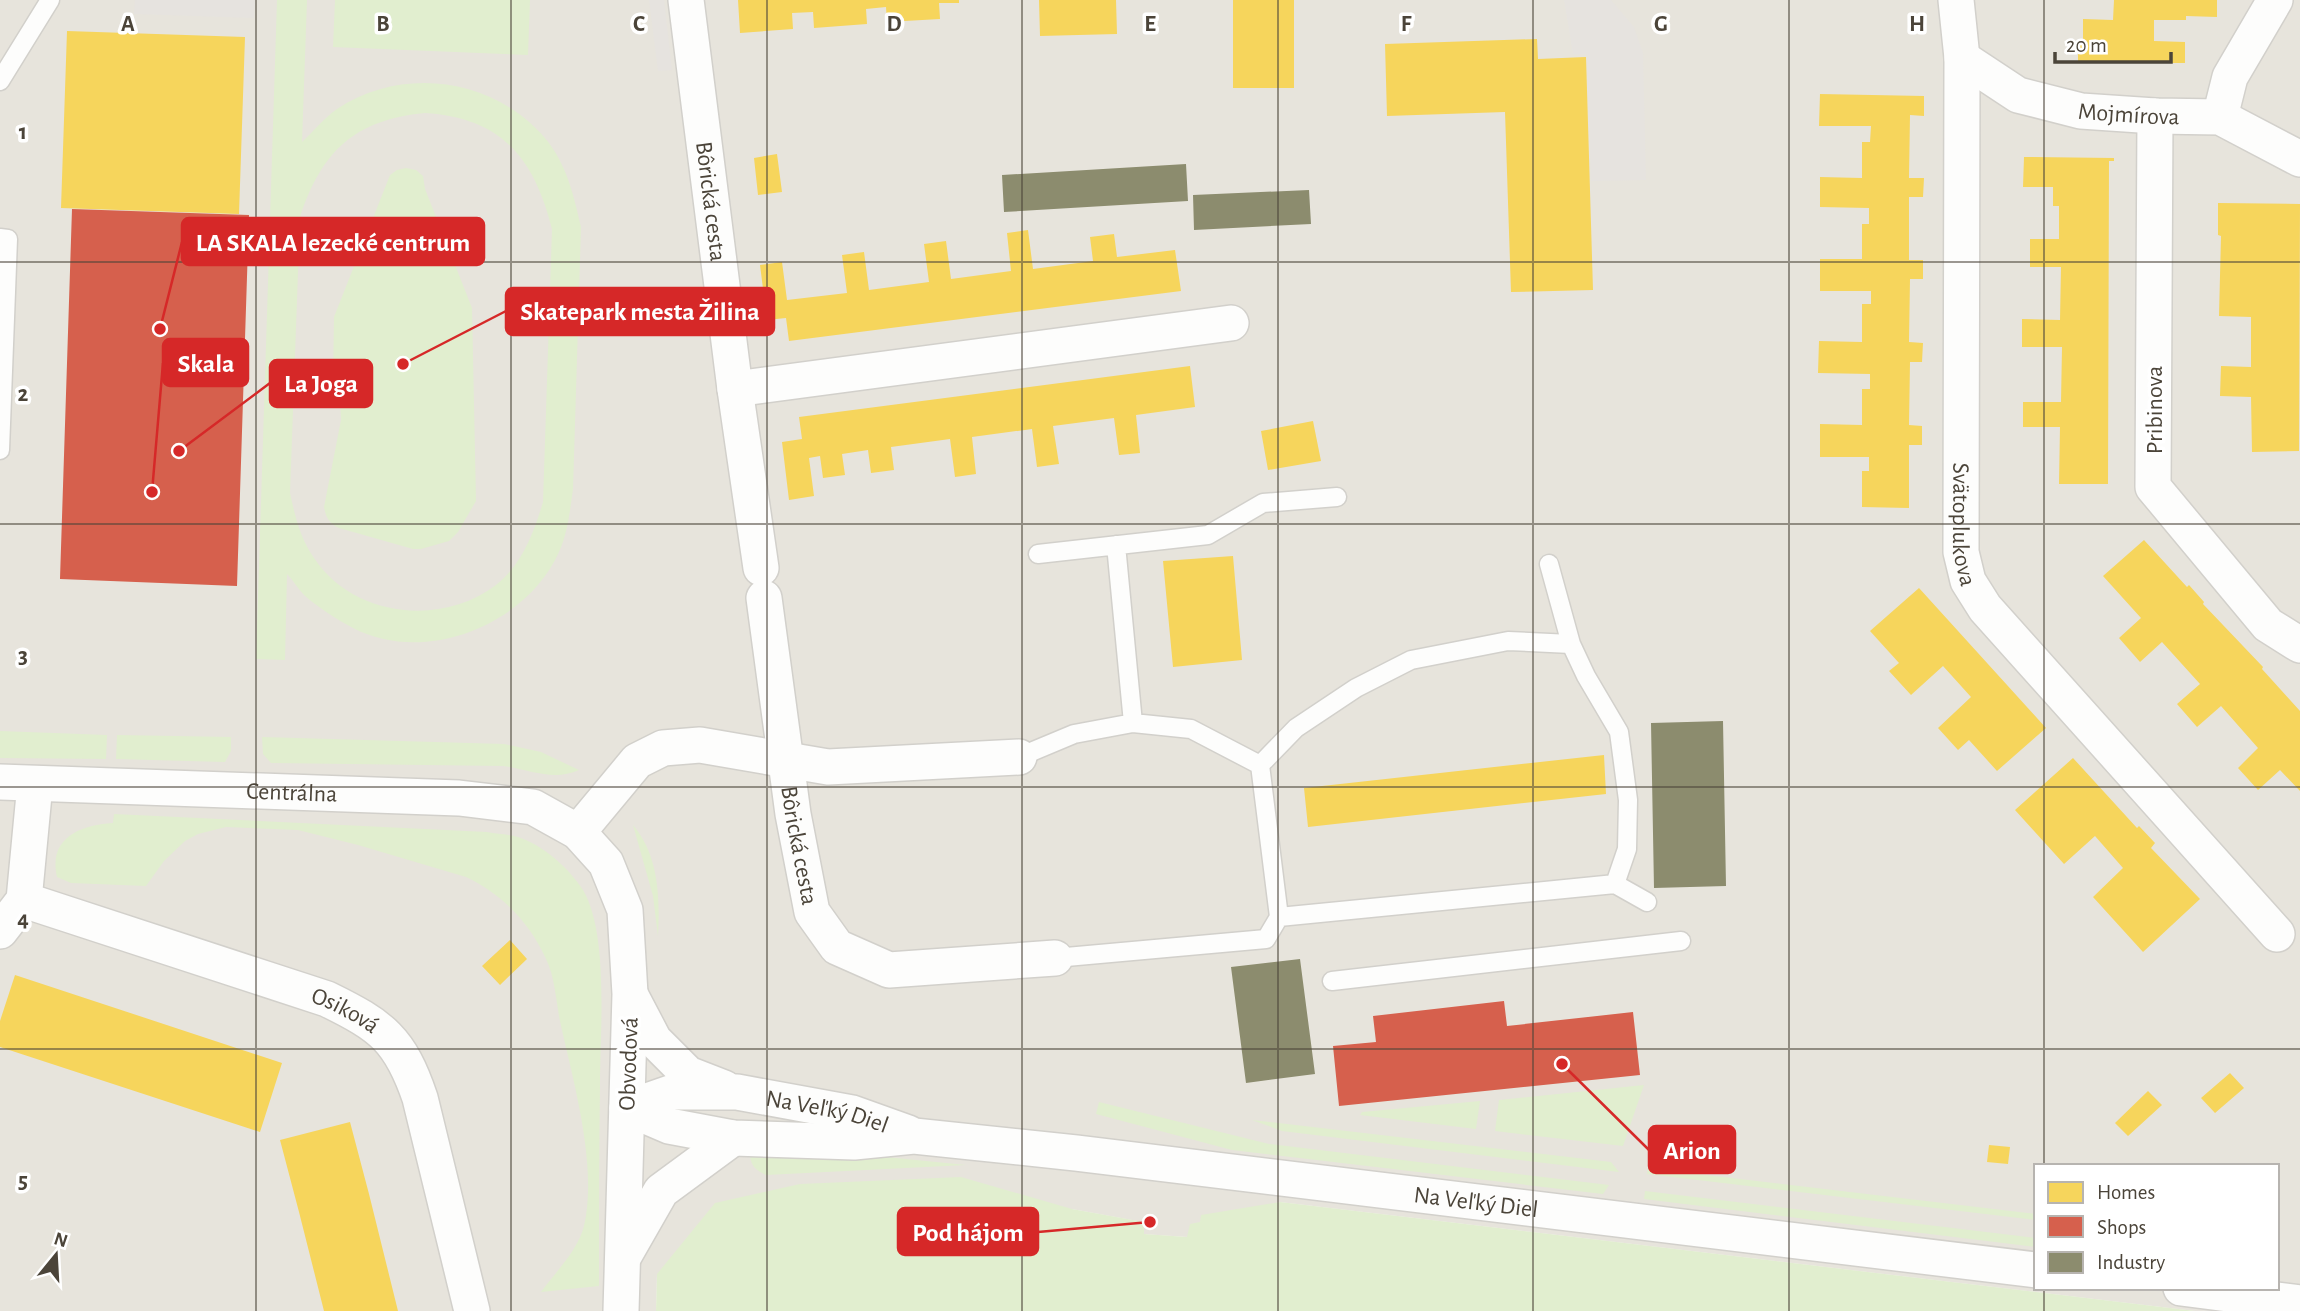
<svg xmlns="http://www.w3.org/2000/svg" width="2300" height="1311" viewBox="0 0 2300 1311" font-family="'Alegreya Sans',sans-serif">
  <style>
    .residential { fill: #e7e4dc; fill-rule: evenodd }
    .green { fill: #e1eecf; fill-rule: evenodd }
    .parking { fill: #e6e3df }
    .homes { fill: #f6d55c }
    .shops { fill: #d6604d }
    .industry { fill: #8c8c6e }
    .lines { fill: none; stroke-linecap: round; stroke-linejoin: round }
    .service-casing { stroke: #d2d0cb; stroke-width: 21 }
    .minor-casing { stroke: #d2d0cb; stroke-width: 38 }
    .service { stroke: #fdfdfc; stroke-width: 18 }
    .minor { stroke: #fdfdfc; stroke-width: 35 }
    .grid { fill: none; stroke: #4b4439; stroke-width: 2; stroke-opacity: 0.55 }
    .labels { text-anchor: middle; stroke-width: 7; stroke-linejoin: round; paint-order: stroke }
    .street-label { font-size: 24px; fill: #4b4439; stroke: #fff }
    .grid-label { font-size: 23px; text-anchor: middle; font-weight: bold; fill: #4b4439; stroke: #fff; stroke-width: 7; stroke-linejoin: round; paint-order: stroke }
    .leader { fill: none; stroke: #d62828; stroke-width: 2.5 }
    .callout-dot { fill: #d62828; stroke: #fff; stroke-width: 2.5 }
    .callout { fill: #d62828; stroke: #d62828; stroke-width: 2.5 }
    .callout-label { font-size: 26px; text-anchor: middle; font-weight: bold; fill: #fff }
  </style>
  <rect width="100%" height="100%" fill="#f4f2ee"/>
  <path class="residential" d="M0,0H2300V1311H2195L1280,1202L1200,1222L1188,1237L1143,1234V1222L1072,1209L657,1274L656,1311H0ZM2036,1166H2277V1288H2036Z"/>
  <path class="green" d="M277,0H307L302,142C314,131 324,118 337,109C405,64 499,79 549,143C568,169 574,197 581,227L573,489C570,510 568,532 559,552C527,624 426,666 353,628C338,620 317,607 304,595C298,589 293,580 287,574L285,660L256,659ZM425,113C502,118 534,158 552,229L543,502C534,532 522,565 496,585C441,627 353,617 314,558C300,538 295,516 290,493L300,217C322,151 354,120 425,113Z
    M335,0H530L528,55L333,47Z
    M406,168L416,170L423,176L425,189L472,308L476,501L458,532L449,541L421,549H413L339,528C329,523 326,518 324,507L341,420L340,398L333,381L334,317L390,175L397,170Z
    M0,731L107,735L106,759L0,758Z
    M117,735L231,737V751L225,762L116,759Z
    M262,737L504,744L541,752L579,770C553,782 529,769 503,766L271,763L263,754Z
    M114,814L487,832C497,834 508,834 518,837C543,845 569,868 583,890C609,934 600,1032 600,1084C599,1151 599,1219 599,1286L541,1292C555,1273 578,1250 584,1226C598,1165 573,1081 560,1021C556,1002 555,977 546,959C530,923 502,894 466,877L358,845L298,830L226,827L198,834L185,841L164,861L146,886L71,883L57,877C48,838 80,825 113,823Z
    M633,825C659,856 660,897 658,936L653,896Z
    M1644,1085L1623,1146L1495,1131L1499,1100Z
    M1480,1101L1476,1129L1360,1115L1362,1112Z
    M1099,1102L1269,1144L1609,1185L1603,1194L1232,1150L1096,1114Z
    M1252,1120L1611,1162L1619,1172L1282,1131Z
    M806,1149L966,1165L766,1175C755,1170 750,1165 750,1153Z
    M1648,1168L2036,1214V1220L1647,1174Z
    M961,1177L1072,1209L1144,1222V1234L1187,1237L1190,1224L1200,1222L1201,1215L1280,1202L2195,1311H656L657,1274L715,1203L800,1184Z
    M1645,1191L2036,1238V1247L1644,1199Z"/>
  <path class="parking" d="M135,0H255L254,18L134,14Z
    M649,0H664L672,70L658,71Z
    M1564,0H1611L1634,27L1643,53L1646,180L1591,181L1587,54H1573Z"/>
  <path class="homes" d="M738,0H959V3H939L940,19L887,22L886,7L866,9L867,24L814,28L813,12L792,13L793,29L740,33Z
    M1039,0H1116L1117,34L1040,36Z
    M1233,0H1294V88H1233Z
    M2114,0H2217V17L2186,16V20H2154V41L2185,42V63H2078V44H2083V19L2113,20Z
    M67,31L245,37L239,214L61,208Z
    M1537,39L1538,59L1586,57L1593,290L1511,292L1505,112L1387,116L1385,44Z
    M1820,94L1924,96V116L1910,115L1909,178H1924L1923,197H1909V260H1923V279H1910L1909,342L1923,343L1922,362H1910L1909,425L1922,426V445H1909V508L1862,507V471H1869V457H1820V424L1862,425V389H1870V374L1818,373L1819,341L1862,342V304H1871V291H1820V259H1862V224H1869V208L1820,207V177L1862,178V142H1870L1871,126H1819Z
    M777,154L782,192L758,195L754,158Z
    M2024,157L2114,158V161H2109L2108,484H2059L2060,427H2023V402H2061L2062,347H2022V319L2060,320L2061,267H2030V239H2059V206H2053V187H2023Z
    M2218,203L2300,204L2299,451L2252,452L2251,397L2220,396L2221,366L2251,367V317L2219,316L2221,236L2218,235Z
    M1028,230L1033,269L1093,261L1090,237L1114,234L1117,257L1175,250L1181,291L789,341L786,318L767,320L760,265L782,262L787,300L847,293L842,255L864,252L869,290L929,282L924,244L946,241L951,279L1011,271L1007,233Z
    M1190,366L1195,407L1136,415L1140,453L1119,455L1114,418L1053,426L1059,464L1037,467L1032,429L972,437L976,474L955,477L950,439L891,447L894,470L871,473L868,450L842,454L845,475L823,478L820,456L809,458L814,496L789,500L782,442L802,439L799,417Z
    M1313,421L1321,461L1268,470L1261,431Z
    M2144,540L2187,587L2189,585L2204,602L2203,604L2263,667L2262,669L2300,711V791L2280,770L2258,790L2238,768L2258,748L2221,706L2197,727L2177,704L2200,684L2162,642L2140,662L2119,638L2141,618L2103,576Z
    M1233,556L1242,660L1173,667L1163,561Z
    M1919,588L2046,728L1997,771L1969,740L1958,750L1938,728L1971,697L1943,666L1911,695L1889,671L1899,663L1870,631Z
    M1604,755L1606,794L1308,827L1304,788Z
    M2073,758L2137,828L2139,826L2155,843L2151,848L2200,899L2143,952L2093,897L2123,868L2095,836L2064,864L2015,810Z
    M510,940L527,959L500,985L482,966Z
    M15,975L282,1063L260,1132L0,1047V1021Z
    M2230,1073L2244,1088L2215,1113L2201,1098Z
    M2148,1091L2162,1105L2128,1136L2115,1123Z
    M350,1122L369,1194L398,1311H324L299,1212L280,1140Z
    M1989,1145L2010,1147L2008,1164L1987,1162Z"/>
  <path class="shops" d="M72,209L249,215L237,586L60,579Z
    M1504,1001L1507,1026L1633,1012L1640,1075L1339,1106L1333,1046L1376,1042L1373,1016Z"/>
  <path class="industry" d="M1186,164L1188,201L1004,212L1002,175Z
    M1309,190L1311,224L1194,230L1193,195Z
    M1723,721L1726,886L1654,888L1651,723Z
    M1300,959L1315,1074L1246,1083L1231,967Z"/>
  <g class="lines">
    <defs>
      <path id="service" d="M0,81L50,0
        M0,238L8,239L0,450
        M1116,545L1133,723
        M1038,554L1208,535L1263,503L1337,497
        M1549,564L1571,644L1586,676L1619,732L1628,800L1627,849L1615,884
        M1019,757L1074,734L1133,723L1191,729L1260,765L1279,917
        M1260,765L1296,728L1356,688L1411,660L1508,641L1571,644
        M1055,958L1266,939L1279,917L1615,884L1647,902
        M1332,981L1681,941"/>
      <g id="minor">
        <path id="s1" d="M686,0L735,389L761,568"/>
        <path id="s2" d="M1956,0L1962,58L1961,552L1968,581L1985,608L2277,934"/>
        <path id="s3" d="M1962,58L2018,95L2081,111L2155,116L2220,117L2300,159"/>
        <path d="M2155,116L2153,487L2268,625L2300,645"/>
        <path d="M2220,117L2230,77L2275,0"/>
        <path d="M735,389L1231,323"/>
        <path id="s4" d="M764,598L793,814L812,912L837,947L889,970L1055,958"/>
        <path id="s5" d="M0,782L459,798L533,807L578,832L606,863L625,910L630,994L621,1311"/>
        <path d="M578,832L637,761L663,748L700,745L828,767L1019,757"/>
        <path id="s6" d="M24,900L327,999C382,1026 400,1039 420,1098L472,1311"/>
        <path d="M0,931L24,900L35,784"/>
        <path d="M631,996L654,1040L688,1074L724,1088"/>
        <path id="s7" d="M627,1108L669,1126L733,1138L854,1142L914,1136L1076,1153L2036,1270"/>
        <path id="s8" d="M627,1108L673,1092H737L852,1113L908,1133"/>
        <path d="M625,1254L661,1191L733,1138"/>
        <path d="M2181,1288L2300,1303"/>
      </g>
    </defs>
    <use href="#service" class="service-casing"/>
    <use href="#minor" class="minor-casing"/>
    <use href="#service" class="service"/>
    <use href="#minor" class="minor"/>
  </g>
  <path class="grid" d="M256,0V1311M511,0V1311M767,0V1311M1022,0V1311M1278,0V1311M1533,0V1311M1789,0V1311M2044,0V1166M0,262H2300M0,524H2300M0,787H2300M0,1049H2300M2044,1288V1311"/>
  <g class="labels">
    <g class="street-label">
      <text dy="8" stroke="none"><textPath href="#s3" startOffset="180">Mojmírova</textPath></text>
      <text dy="8" stroke="none"><textPath href="#s1" startOffset="203">Bôrická cesta</textPath></text>
      <text transform="translate(2154 410) rotate(-90)" y="8">Pribinova</text>
      <text dy="8" stroke="none"><textPath href="#s2" startOffset="525">Svätoplukova</textPath></text>
      <text dy="8" stroke="none"><textPath href="#s5" startOffset="292">Centrálna</textPath></text>
      <text dy="8" stroke="none"><textPath href="#s4" startOffset="250">Bôrická cesta</textPath></text>
      <text dy="8" stroke="none"><textPath href="#s6" startOffset="340">Osiková</textPath></text>
      <text transform="translate(628 1064) rotate(-88)" y="8">Obvodová</text>
      <text dy="8" stroke="none"><textPath href="#s8" startOffset="205">Na Veľký Diel</textPath></text>
      <text dy="8" stroke="none"><textPath href="#s7" startOffset="858">Na Veľký Diel</textPath></text>
    </g>
  </g>
  <g class="grid-label">
    <text x="128" y="31">A</text>
    <text x="383" y="31">B</text>
    <text x="639" y="31">C</text>
    <text x="894" y="31">D</text>
    <text x="1150" y="31">E</text>
    <text x="1406" y="31">F</text>
    <text x="1661" y="31">G</text>
    <text x="1917" y="31">H</text>
    <text x="23" y="139">1</text>
    <text x="23" y="401">2</text>
    <text x="23" y="663">3</text>
    <text x="23" y="926">4</text>
    <text x="23" y="1188">5</text>
  </g>
  <path class="leader" d="M160 329L182 242M403 364L506 311M152 492L163 363M179 451L270 383M1562 1064L1649 1150M1150 1222L1038 1232"/>
  <g class="callout-dot">
    <circle cx="160" cy="329" r="7"/>
    <circle cx="403" cy="364" r="7"/>
    <circle cx="152" cy="492" r="7"/>
    <circle cx="179" cy="451" r="7"/>
    <circle cx="1562" cy="1064" r="7"/>
    <circle cx="1150" cy="1222" r="7"/>
  </g>
  <g class="callout">
    <rect x="182" y="218" width="302" height="47" rx="7"/>
    <rect x="506" y="288" width="268" height="47" rx="7"/>
    <rect x="163" y="339" width="85" height="47" rx="7"/>
    <rect x="270" y="360" width="102" height="47" rx="7"/>
    <rect x="1649" y="1126" width="86" height="47" rx="7"/>
    <rect x="898" y="1208" width="140" height="47" rx="7"/>
  </g>
  <g class="callout-label">
    <text x="333" y="251">LA SKALA lezecké centrum</text>
    <text x="640" y="320">Skatepark mesta Žilina</text>
    <text x="206" y="372">Skala</text>
    <text x="321" y="392">La Joga</text>
    <text x="1692" y="1159">Arion</text>
    <text x="968" y="1241">Pod hájom</text>
  </g>
  <rect x="2034" y="1164" width="245" height="126" fill="#ffffff" stroke="#b7b4b0" stroke-width="2"/>
  <rect x="2048" y="1182" width="35" height="21" fill="#f6d55c" stroke="#b7b4b0" stroke-width="2"/>
  <text x="2097" y="1199" font-size="21" fill="#4b4439">Homes</text>
  <rect x="2048" y="1216" width="35" height="21" fill="#d6604d" stroke="#b7b4b0" stroke-width="2"/>
  <text x="2097" y="1234" font-size="21" fill="#4b4439">Shops</text>
  <rect x="2048" y="1252" width="35" height="21" fill="#8c8c6e" stroke="#b7b4b0" stroke-width="2"/>
  <text x="2097" y="1269" font-size="21" fill="#4b4439">Industry</text>
  <g transform="translate(56 1255) rotate(18)" stroke="#ffffff" stroke-width="5" paint-order="stroke">
  <path d="M0-5L12 26L0 18L-12 26Z" fill="#4b4439"/>
  <text y="-10" font-size="19" font-weight="bold" text-anchor="middle" fill="#4b4439">N</text>
  </g>
  <path d="M2055 52v10h116v-10" fill="none" stroke="#4b4439" stroke-width="3.5"/>
  <text x="2066" y="52" font-size="21" fill="#4b4439" stroke="#ffffff" stroke-width="5" paint-order="stroke">20 m</text>
</svg>
